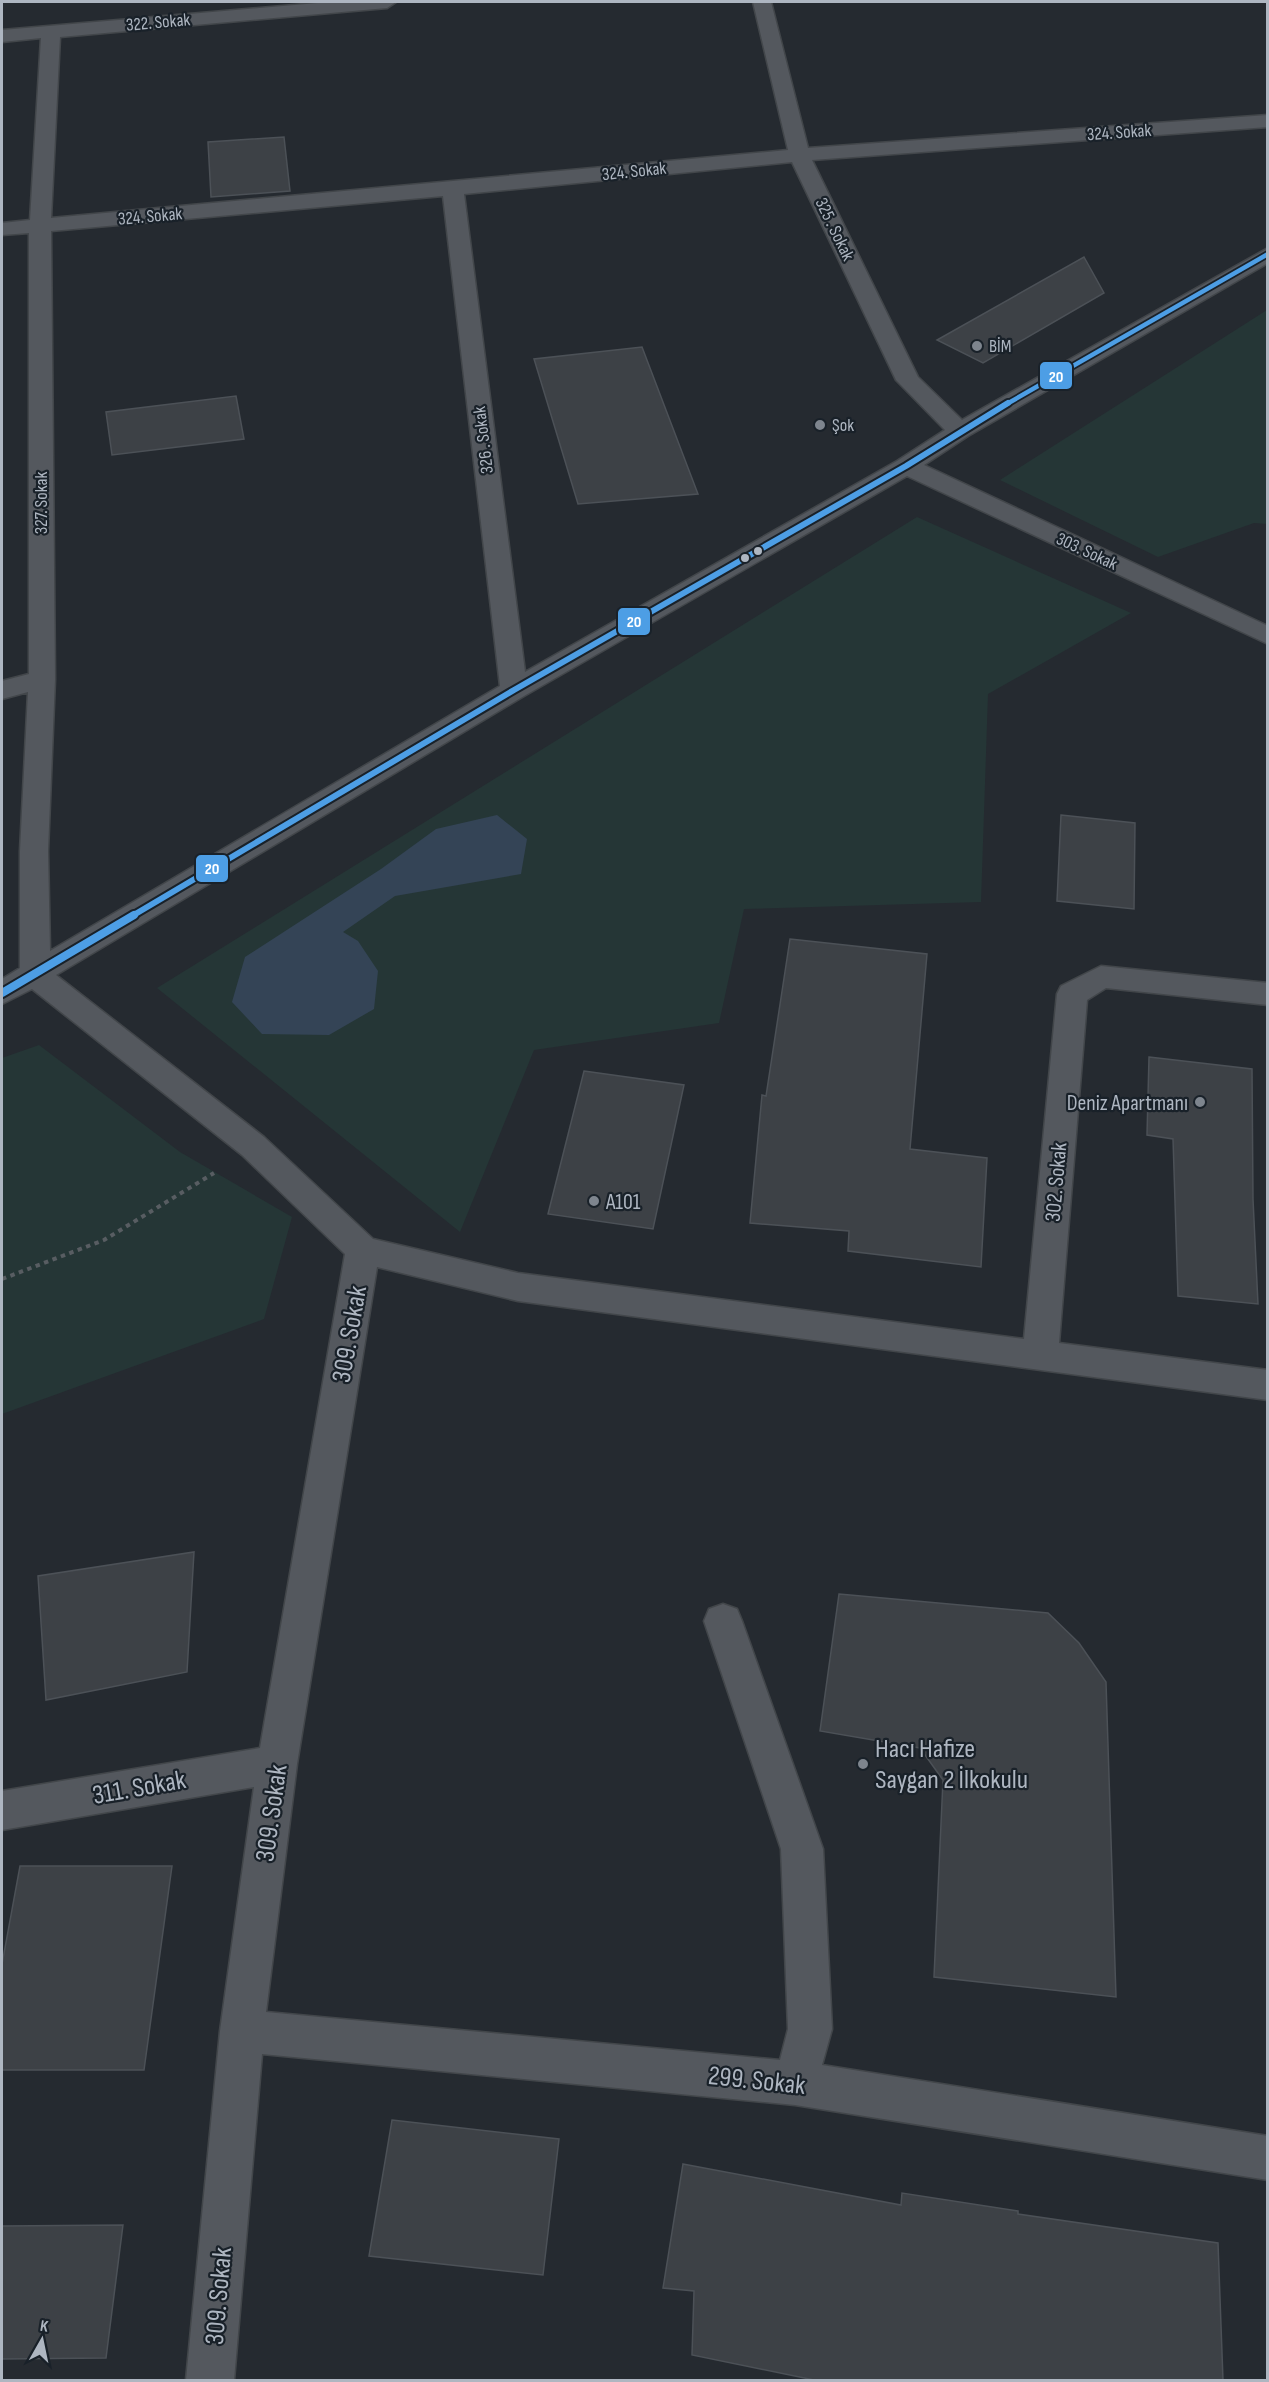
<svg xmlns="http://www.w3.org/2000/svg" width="1269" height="2382" viewBox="0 0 1269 2382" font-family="'Sofia Sans Condensed',sans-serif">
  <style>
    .green { fill: #253636 }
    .water { fill: #344456 }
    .building { fill: #3d4146; stroke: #4c5157; stroke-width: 1.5 }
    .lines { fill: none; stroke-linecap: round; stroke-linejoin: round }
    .minor-casing { stroke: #42464a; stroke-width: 3 }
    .path { stroke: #585d62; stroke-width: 4; stroke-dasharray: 4.5 4.5; stroke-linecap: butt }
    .minor { fill: #54585e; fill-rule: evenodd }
    .bus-1-far2-casing { stroke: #192129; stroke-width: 8 }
    .bus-1-far1-casing { stroke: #192129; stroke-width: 10 }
    .bus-1-casing { stroke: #192129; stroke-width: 12 }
    .bus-1-far2 { stroke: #4d9ee5; stroke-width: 4.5 }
    .bus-1-far1 { stroke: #4d9ee5; stroke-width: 6 }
    .bus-1 { stroke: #4d9ee5; stroke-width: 8 }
    .poi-dot { fill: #7e858e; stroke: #192129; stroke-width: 2 }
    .bus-dot { fill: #aeb6c1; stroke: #192129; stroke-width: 2 }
    .labels { text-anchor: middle; stroke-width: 4.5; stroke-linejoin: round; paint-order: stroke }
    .far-street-label { font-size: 18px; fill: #aeb6c1; stroke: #192129 }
    .far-poi-label { font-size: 18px; fill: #aeb6c1; stroke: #192129; text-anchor: start }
    .poi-label { font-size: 22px; fill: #aeb6c1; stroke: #192129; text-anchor: end }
    .street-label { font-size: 22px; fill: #aeb6c1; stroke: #192129 }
    .near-street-label { font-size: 27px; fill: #aeb6c1; stroke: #192129 }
    .near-poi-label { font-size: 27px; fill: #aeb6c1; stroke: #192129; text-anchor: start }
    .line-badge { stroke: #192129; stroke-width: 2 }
    .badge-label { font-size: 16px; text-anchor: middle; font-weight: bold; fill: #fff }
  </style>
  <rect width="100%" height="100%" fill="#252a30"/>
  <path class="green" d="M1267,310V524L1254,523L1158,557L1000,480Z
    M917,517L1131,613L988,694L981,902L744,909L719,1023L534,1050L460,1232L157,988Z
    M39,1045L180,1152L292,1217L264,1319L2,1414V1058Z"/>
  <path class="water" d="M497,815L527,839L521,874L395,896L343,932L358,941L378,971L374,1009L329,1035L262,1034L232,1002L245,957L381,869L436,829Z"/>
  <path class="building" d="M284,137L290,191L211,197L208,142Z
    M1084,257L1104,293L983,363L937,340Z
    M642,347L698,494L578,504L534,359Z
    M236,396L244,439L112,455L106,412Z
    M1061,815L1135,823L1134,909L1057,901Z
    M790,939L927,954L910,1149L987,1158L981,1267L848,1251L849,1231L750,1223L762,1095L766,1096Z
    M1149,1057L1252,1069L1253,1199L1258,1304L1178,1296L1173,1139L1147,1135Z
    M584,1071L684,1085L653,1229L548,1214Z
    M194,1552L187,1672L46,1700L38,1576Z
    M839,1594L1048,1613L1079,1643L1106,1682L1116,1997L934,1977L943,1780L920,1748L820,1731Z
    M20,1866H172L144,2070H2V1964Z
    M392,2120L559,2139L543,2275L369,2256Z
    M683,2164L901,2205L902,2193L1018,2211V2214L1218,2243L1223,2380H814L692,2355L694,2291L663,2288Z
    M123,2225L106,2358L2,2359V2226Z"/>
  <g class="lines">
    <defs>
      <path id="minor" d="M329,2H396L387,8L60,37L51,218L788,150L753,2H771L808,148L1268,115V127L812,160L918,377L962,420L1268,248V263L968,436L924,465L1268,626V644L907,476L524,696L56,975L264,1137L373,1239L518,1273L1024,1339L1057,994L1061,986L1101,966L1268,983V1005L1106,988L1087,1000L1059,1343L1268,1370V1400L518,1301L377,1267L297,1764L266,2012L780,2060L788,2029L781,1849L704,1621L709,1609L723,1604L737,1609L742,1621L823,1849L832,2029L822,2065L1268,2136V2180L795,2105L262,2054L234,2380H186L220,2031L254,1787L2,1830V1791L260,1748L345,1254L242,1155L32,989L2,1004V979L20,968V851L28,692L2,699V681L29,674V233L2,235V223L30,220L41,38L2,42V30ZM792,162L896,380L945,430L897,461L525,672L464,194ZM443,196L500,686L50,951L48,851L55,679L51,231Z"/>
    </defs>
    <use href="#minor" class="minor-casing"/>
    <path class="path" d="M2,1279L104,1240L214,1173"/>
    <use href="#minor" class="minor"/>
    <defs>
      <path id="bus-1-far2" d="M1005,405L1268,254"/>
      <path id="bus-1-far1" d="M132,916L514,690L906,466L1008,403"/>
      <path id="bus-1" d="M2,993L134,915"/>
    </defs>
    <use href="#bus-1-far2" class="bus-1-far2-casing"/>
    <use href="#bus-1-far1" class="bus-1-far1-casing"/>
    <use href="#bus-1" class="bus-1-casing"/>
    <use href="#bus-1-far2" class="bus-1-far2"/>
    <use href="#bus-1-far1" class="bus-1-far1"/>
    <use href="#bus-1" class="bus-1"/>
  </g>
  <g class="poi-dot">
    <circle cx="977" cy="346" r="6"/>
    <circle cx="820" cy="425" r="6"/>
    <circle cx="1200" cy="1102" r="6"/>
    <circle cx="594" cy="1201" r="6"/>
    <circle cx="863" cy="1764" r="6"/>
  </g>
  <g class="bus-dot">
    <circle cx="758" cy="551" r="5"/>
    <circle cx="745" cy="558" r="5"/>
  </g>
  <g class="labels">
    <g class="far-street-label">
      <text transform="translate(158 22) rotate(-5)" y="6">322. Sokak</text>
      <text transform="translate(1119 132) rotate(-4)" y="6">324. Sokak</text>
      <text transform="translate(634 171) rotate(-6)" y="6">324. Sokak</text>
      <text transform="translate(150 216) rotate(-5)" y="6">324. Sokak</text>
      <text transform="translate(835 229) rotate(64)" y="6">325 . Sokak</text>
      <text transform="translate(483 440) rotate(-97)" y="6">326 . Sokak</text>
      <text transform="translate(41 503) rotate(-90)" y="6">327. Sokak</text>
      <text transform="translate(1087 551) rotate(25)" y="6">303. Sokak</text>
    </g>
    <g class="far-poi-label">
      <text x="989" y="352">BİM</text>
      <text x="832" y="431">Şok</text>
    </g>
    <g class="poi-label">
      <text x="1188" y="1110">Deniz Apartmanı</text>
      <text x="606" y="1209" text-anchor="start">A101</text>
    </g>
    <g class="street-label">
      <text transform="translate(1055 1182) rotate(-85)" y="8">302. Sokak</text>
    </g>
    <g class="near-street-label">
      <text transform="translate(349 1334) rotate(-80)" y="9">309. Sokak</text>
      <text transform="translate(139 1787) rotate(-10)" y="9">311. Sokak</text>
      <text transform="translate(271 1813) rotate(-82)" y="9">309. Sokak</text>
      <text transform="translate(757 2080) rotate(6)" y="9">299. Sokak</text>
      <text transform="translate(218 2296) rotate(-85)" y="9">309. Sokak</text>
    </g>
    <g class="near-poi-label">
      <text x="875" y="1757">Hacı Hafize<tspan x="875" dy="31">Saygan 2 İlkokulu</tspan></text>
    </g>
  </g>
  <g class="line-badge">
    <rect x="1039" y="361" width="34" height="29" rx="6" fill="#4d9ee5"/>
    <rect x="617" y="607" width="34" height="29" rx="6" fill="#4d9ee5"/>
    <rect x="195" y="854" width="34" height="29" rx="6" fill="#4d9ee5"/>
  </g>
  <g class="badge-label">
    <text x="1056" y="382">20</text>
    <text x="634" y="627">20</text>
    <text x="212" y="874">20</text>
  </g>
  <rect width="1269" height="2382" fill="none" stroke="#aeb6c1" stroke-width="6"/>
  <g transform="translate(42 2340) rotate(9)" stroke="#192129" stroke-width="4.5" paint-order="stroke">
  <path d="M0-4.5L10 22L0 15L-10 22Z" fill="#aeb6c1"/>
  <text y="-9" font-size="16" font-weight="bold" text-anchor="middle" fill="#aeb6c1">K</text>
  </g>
</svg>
